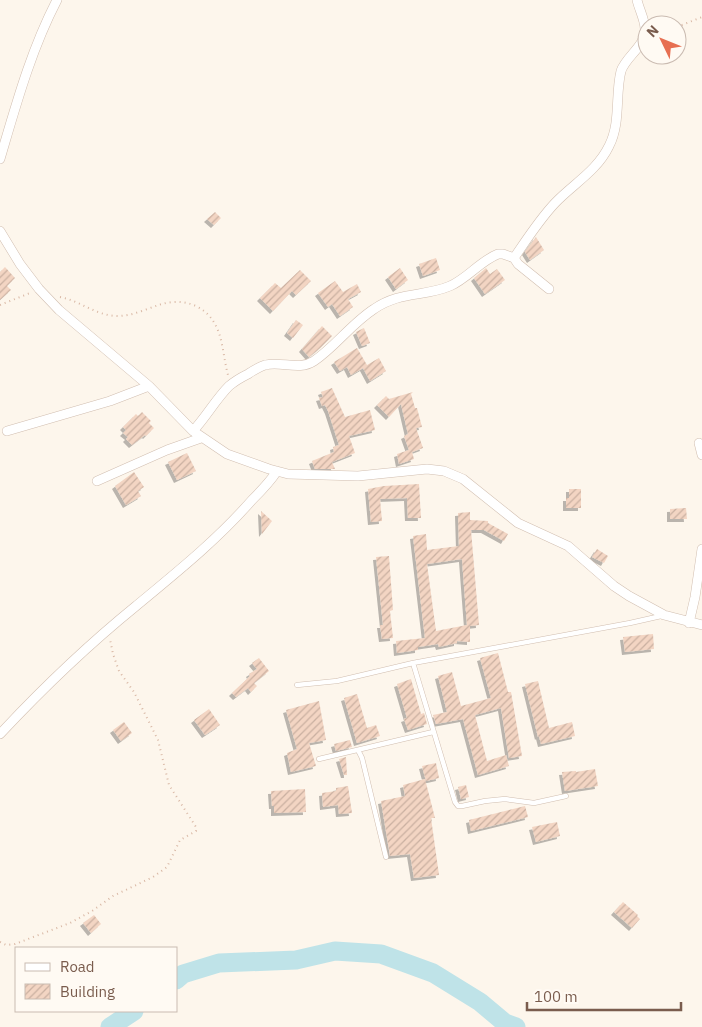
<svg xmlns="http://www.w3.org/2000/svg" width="702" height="1027" viewBox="0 0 702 1027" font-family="'IBM Plex Sans',sans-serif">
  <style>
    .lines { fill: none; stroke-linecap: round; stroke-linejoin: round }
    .river { stroke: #bfe3e8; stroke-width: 19 }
    .building { fill: url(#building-hatch); fill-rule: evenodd; filter: url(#shadow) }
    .service-casing { stroke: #d1beb0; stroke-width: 5.5 }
    .minor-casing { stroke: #d1beb0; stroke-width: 10 }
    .path { stroke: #d9b8a5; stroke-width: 2; stroke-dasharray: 1 4; stroke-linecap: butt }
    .service { stroke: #fff; stroke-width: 4.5 }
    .minor { stroke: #fff; stroke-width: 9 }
  </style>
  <defs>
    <pattern id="building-hatch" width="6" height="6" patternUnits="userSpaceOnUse" patternTransform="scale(1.25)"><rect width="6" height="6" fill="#f3d5c3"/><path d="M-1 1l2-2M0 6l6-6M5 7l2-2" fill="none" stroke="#cab0a1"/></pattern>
    <filter id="shadow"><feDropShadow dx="-3" dy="3" stdDeviation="0" flood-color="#0004"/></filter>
  </defs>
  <rect width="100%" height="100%" fill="#fdf6ec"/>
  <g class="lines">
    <path class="river" d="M176,980L183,974L219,963L296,960L335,951L381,954L433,973L480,1002L505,1023L516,1027
      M110,1027L134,1011"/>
  </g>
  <path class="building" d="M215,212L221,218L214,225L207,219Z
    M536,237L544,250L530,260L525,252Z
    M436,258L440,270L423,276L419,264Z
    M5,267L15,278L7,286L11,290L0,300V272Z
    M400,268L408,280L396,289L388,277Z
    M486,268L490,274L497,269L505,280L485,294L474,278Z
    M300,270L311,281L296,295L292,291L273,311L260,298L275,283L281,288Z
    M335,281L343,292L357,284L361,292L348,299L353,307L340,316L332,304L328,307L318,293Z
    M296,320L303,325L293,338L287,333Z
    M322,326L332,336L320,348L309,357L302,349Z
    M364,328L370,343L362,346L356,332Z
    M357,348L367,365L379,358L386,371L370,381L363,368L351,375L347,367L340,371L334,362Z
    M332,388L345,417L370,410L375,430L349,436L355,453L332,462L335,469H315L312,461L334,452L333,447L339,445L328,411L325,405L322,406L319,398L323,397L321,392Z
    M413,392L411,394L415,408H417L422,427L416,428L423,448L412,452L414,459L399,464L397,454L409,450L404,436L408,434L401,404L389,417L377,405L386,396L389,399Z
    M142,412L151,421L149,423L154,428L146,436L145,435L132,445L126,439L128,437L123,433L126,430L123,427L136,414L138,416Z
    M187,453L196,471L177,480L168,462Z
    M134,472L144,487L138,491L141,496L126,505L115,486Z
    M419,484L421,518H408L407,498L380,499L382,521L371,522L368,489L384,486Z
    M569,489H581V508H566V498H569Z
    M686,508L687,519H670V509Z
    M261,511L272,521L262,534Z
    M470,512V520L488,521V523L508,534L504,541L484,530H471L479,625L470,626V642L457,641V643L439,647L438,644L418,647V650L397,653L396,641L425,638L413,536L426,534L427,550L459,546L458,513ZM462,559L467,625L436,631L427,564Z
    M597,549L608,556L604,563L592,557Z
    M389,556L393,610L390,611L393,638L382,639L380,625H383L376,557Z
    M653,634L654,649L625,652L623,637Z
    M498,653L508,692H511L522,756L509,758L501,708L475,715L487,761L506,755L509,766L478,775L463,719L436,724L433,715L447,712L438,676L452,672L461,706L491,698L480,658Z
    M259,658L269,671L254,683L257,686L251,692L248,688L236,697L232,693L250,676L249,674L257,669L252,663Z
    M411,679L421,714L424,713L427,724L408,730L404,719L407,718L397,684Z
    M538,681L549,728L572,722L575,736L541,744L539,736L538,737L525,684Z
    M357,694L367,728L376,725L380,736L357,743L344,698Z
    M319,701L326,740L309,743L316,766L291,772L287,753L297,749L286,710Z
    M209,709L220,725L205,735L194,720Z
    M124,722L132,733L121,741L113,730Z
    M350,740L352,747L336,751L334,744Z
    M346,757L347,775H344L339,759Z
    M436,763L439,778L426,781L422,766Z
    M595,769L598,786L565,791L562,772L576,771V772Z
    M425,779L435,818H431L439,875L414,878L410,854L390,856L381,801L405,796L403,785Z
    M466,785L469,797L461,799L458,787Z
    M348,786L352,813L339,814L338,805L323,807L322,793L336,791V788Z
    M305,789L306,812L274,813V806H272L271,791Z
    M525,806L528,817L471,831L469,820Z
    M557,822L560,836L536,842L532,827Z
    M623,902L638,915L637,916L640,919L632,928L614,912Z
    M94,915L101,924L91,933L83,923Z"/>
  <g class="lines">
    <defs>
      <path id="service" d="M413,663L455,802L458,806H462L485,801L505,799L534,803L566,796
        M297,685L337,681L413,663L630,623L661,616
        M358,750L362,758L386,857
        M319,759L433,732"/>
      <path id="minor" d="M0,159C16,105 31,50 57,0
        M0,231L20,264L39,289L59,310L149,386L193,431L227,454L269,469L288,474L358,476L427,469L444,471L463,479L518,523L568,546L614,586L629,596L664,615L702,625
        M514,258C527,239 539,220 555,203C573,184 597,171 609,146C621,123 615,95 621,71C626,56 646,46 645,29C645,20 639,9 637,0
        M7,431L110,401L149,386
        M193,431C206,417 216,399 229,386C235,381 242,377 248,374C254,370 259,367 265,365C282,361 299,371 314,361C335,347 351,324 374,309C400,291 424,297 450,286C468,278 480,261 498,254H503L514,258L518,264L549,289
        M699,443L702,455
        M97,481L167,450L201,438
        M689,623L695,597L702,549
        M0,734C43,688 88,645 136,606C177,572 217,540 252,500C261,491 270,482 277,471"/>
    </defs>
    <use href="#service" class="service-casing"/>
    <use href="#minor" class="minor-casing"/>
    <path class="path" d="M677,27L702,17
      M60,297C81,301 96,316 118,316C133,316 148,308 162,304C173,301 185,301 196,306C224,320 221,349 228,375
      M0,305L30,293
      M0,942L6,945L15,944L70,923L92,911L113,896L153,877L167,867L180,840L196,831V827L169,785L158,740L134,692L119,671L113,654L110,639"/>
    <use href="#service" class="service"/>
    <use href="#minor" class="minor"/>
  </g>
  <rect x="15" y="947" width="162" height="65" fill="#fffaf3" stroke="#cabbb1"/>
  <rect x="25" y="963" width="25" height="8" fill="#ffffff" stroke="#cabbb1"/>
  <text x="60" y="972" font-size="15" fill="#7a5c4d">Road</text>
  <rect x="25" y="984" width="25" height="15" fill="url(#building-hatch)" stroke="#cabbb1"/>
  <text x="60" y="997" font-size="15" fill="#7a5c4d">Building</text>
  <g transform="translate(662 40) rotate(313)"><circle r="24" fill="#fffaf3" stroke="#cabbb1"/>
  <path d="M0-4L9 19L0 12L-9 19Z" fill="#e76f51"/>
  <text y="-8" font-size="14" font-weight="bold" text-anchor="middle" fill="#7a5c4d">N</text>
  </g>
  <path d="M527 1002v8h154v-8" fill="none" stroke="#7a5c4d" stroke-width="2.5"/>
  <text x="534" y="1002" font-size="15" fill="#7a5c4d" stroke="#fffaf3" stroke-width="4" paint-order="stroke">100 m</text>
</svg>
